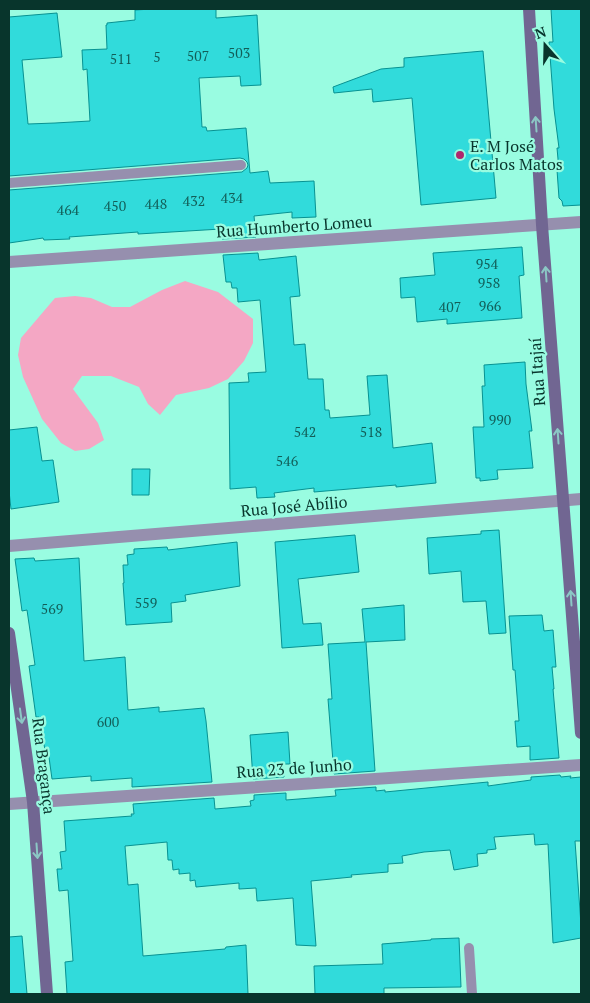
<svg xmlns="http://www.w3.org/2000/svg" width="590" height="1003" viewBox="0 0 590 1003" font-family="'PT Serif',serif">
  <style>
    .water { fill: #f4a7c4 }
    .building { fill: #31dbdb; stroke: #079292 }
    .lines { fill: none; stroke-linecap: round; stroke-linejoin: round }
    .lane { stroke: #968fae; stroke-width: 10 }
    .street { stroke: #968fae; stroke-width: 12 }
    .secondary { stroke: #716692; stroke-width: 12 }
    .oneway { stroke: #8bc8c5 }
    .poi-dot { fill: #af276c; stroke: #99fce1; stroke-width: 2 }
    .labels { text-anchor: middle; stroke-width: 4.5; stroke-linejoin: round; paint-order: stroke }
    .number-label { font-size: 14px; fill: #125e58 }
    .poi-label { font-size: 16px; fill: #08352c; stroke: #99fce1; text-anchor: start }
    .street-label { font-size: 16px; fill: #08352c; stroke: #99fce1 }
  </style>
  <rect width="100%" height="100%" fill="#99fce1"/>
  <path class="water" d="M185,281L218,292L253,319V343L244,361L228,379L209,388L176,395L160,415L148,404L139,387L111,376H82L73,389L98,423L104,440L89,449L75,451L61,443L42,419L23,377L18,355L21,338L55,298L75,296L91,298L112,307H130L162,290Z"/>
  <path class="building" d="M152,9H216V18L257,15L261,85L241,86L240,76L199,78L202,127H206L207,131L246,128L250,173L268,171L270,183L314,181L316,217L292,218V212L254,216L256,237L222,239L221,229L138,234V232L69,237L70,239L44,240L43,238L9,243V190L242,172L247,168L248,165L247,162L244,159L240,158L9,176V17L57,13L62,57L22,60L28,124L55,123L90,121L87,69L83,70L82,50L107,49L106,25H107V23L135,20V10Z
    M551,9H581V205L563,206L562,201L559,198L557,170H559L557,148H559L554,109L549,42H553Z
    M483,51L496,198L421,205L412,98L373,102L372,89L334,93L333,87L381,69L404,67V58Z
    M522,247L524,275L519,276L522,318L447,324V319L417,322L415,297L401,298L400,278L435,275L433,253Z
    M258,253L259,260L296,256L300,296L290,297L294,345L305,344L308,379H323L325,410H329L330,418L370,415L367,376L387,375L393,448L432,443L436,483L396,487V485L314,492V488L274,493L275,497L257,498L256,487L230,489L229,383L249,382L248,373L266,372L260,300L238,302L237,288H232L231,282H226L223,255Z
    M525,362L526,384L532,431H529L533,468L497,470L498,479L480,481V478H476L473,427H484L482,386H485L484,365Z
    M37,427L42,461L53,460L59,502L11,509L9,491V430Z
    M132,469H150L149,495H132Z
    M499,530L506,633L489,634L486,601L463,602L461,571L429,574L427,538L481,534V531Z
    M355,535L359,572L298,579L303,624L321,623L323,645L282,648L275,542Z
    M237,542L240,586L185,595L186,601L171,603L172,622L126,625L123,583H124L123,565H128L127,555L134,554V549L167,547L168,550Z
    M34,558L35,561L79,558L84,661L125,657L128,710L159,707V712L204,708L206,721L212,782L132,787V778L91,781V776L52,779L48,750H45L39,717H36L29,666L35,665L27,610L22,611L15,559Z
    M404,605L405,640L366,642L375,771L334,774L328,699H332L328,644L365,642L362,609Z
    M542,615L544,631L553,630L556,667H552L554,689H553L559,758L530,760V746L517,747L515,721H519L515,670H513L509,616Z
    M288,732L290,764H283L284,777L253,779L250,735Z
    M560,775L561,777L571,776L570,778L581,777V841H575L581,925V938L553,943L548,844L535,845L534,834L494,837L496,849L487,850V853L477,854L478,866L454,870L450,850L424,852L402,856L403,863L388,864V872L351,875L352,877L311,881L316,946L296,945L293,898L257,901L256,888L239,889V883L196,887L195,880L190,881V873L179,874V869L173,870L172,860H168L167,842L125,846L128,885L138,884L143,956L225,949L226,947L246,945L248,994H67L65,962L73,961L68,890L59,891L57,869H62L60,852L66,851L64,821L132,816L131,814H134L133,804L214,798L215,809L251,806L250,801L254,800V795L286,793V800L336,796L335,790L376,787V791L385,790V792L488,782V786L531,780V777Z
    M22,936L27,994H9V937Z
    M459,938L461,987L384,988V994H315L314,966L383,964L382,944L431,940V939Z"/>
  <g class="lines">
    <path class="lane" d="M9,183L241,165
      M469,948L472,994"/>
    <path class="street" d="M9,262L581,222
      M9,546L581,499
      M9,804L581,765"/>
    <path class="secondary" d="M529,9L542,225L581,733
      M9,633L33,802L47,994"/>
  </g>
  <defs><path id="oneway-shaft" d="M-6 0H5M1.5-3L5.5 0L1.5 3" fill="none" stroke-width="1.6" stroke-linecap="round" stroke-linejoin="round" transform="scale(1.25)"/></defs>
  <g class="oneway">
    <use href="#oneway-shaft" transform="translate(536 124) rotate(-94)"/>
    <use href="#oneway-shaft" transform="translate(546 274) rotate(-94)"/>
    <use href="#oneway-shaft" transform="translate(558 436) rotate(-94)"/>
    <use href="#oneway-shaft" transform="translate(571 598) rotate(-94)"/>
    <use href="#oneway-shaft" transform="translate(21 716) rotate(82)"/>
    <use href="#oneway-shaft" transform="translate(37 851) rotate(86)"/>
  </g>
  <circle class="poi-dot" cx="460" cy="155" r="5"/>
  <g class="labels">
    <g class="number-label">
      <text x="239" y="58">503</text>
      <text x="198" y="61">507</text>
      <text x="157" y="62">5</text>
      <text x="121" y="64">511</text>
      <text x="232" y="203">434</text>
      <text x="194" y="206">432</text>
      <text x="156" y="209">448</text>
      <text x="115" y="211">450</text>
      <text x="68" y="215">464</text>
      <text x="487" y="269">954</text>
      <text x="489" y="288">958</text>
      <text x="490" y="311">966</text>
      <text x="450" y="312">407</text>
      <text x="500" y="425">990</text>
      <text x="305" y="437">542</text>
      <text x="371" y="437">518</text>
      <text x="287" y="466">546</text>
      <text x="146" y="608">559</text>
      <text x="52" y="614">569</text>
      <text x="108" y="727">600</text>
    </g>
    <g class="poi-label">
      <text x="470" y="152">E. M José<tspan x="470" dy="18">Carlos Matos</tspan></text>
    </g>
    <g class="street-label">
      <text transform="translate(294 226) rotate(-4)" y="6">Rua Humberto Lomeu</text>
      <text transform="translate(537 372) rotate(-94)" y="6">Rua Itajaí</text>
      <text transform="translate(294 506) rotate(-5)" y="6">Rua José Abílio</text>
      <text transform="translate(44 766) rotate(83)" y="6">Rua Bragança</text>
      <text transform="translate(294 768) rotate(-4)" y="6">Rua 23 de Junho</text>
    </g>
  </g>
  <rect width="590" height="1003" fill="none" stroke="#08352c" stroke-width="20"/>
  <g transform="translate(545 45) rotate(340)" stroke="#99fce1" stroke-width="4" paint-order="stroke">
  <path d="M0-4L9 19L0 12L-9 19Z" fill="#08352c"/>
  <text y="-8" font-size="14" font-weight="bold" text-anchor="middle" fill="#08352c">N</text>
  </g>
</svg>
